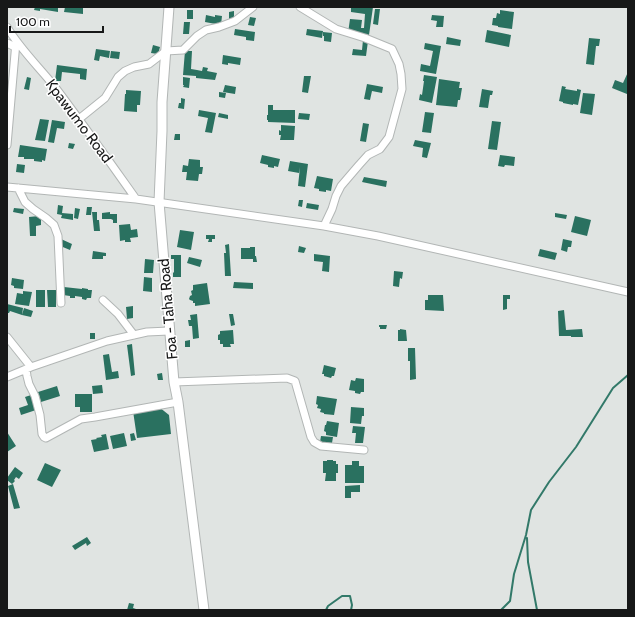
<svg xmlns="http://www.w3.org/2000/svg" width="635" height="617" viewBox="0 0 635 617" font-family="Cabin,sans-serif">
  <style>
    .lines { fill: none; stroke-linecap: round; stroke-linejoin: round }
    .stream { stroke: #327969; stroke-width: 2 }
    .building { fill: #2a7160 }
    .minor-casing { stroke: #b2b6b5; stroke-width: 9 }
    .tertiary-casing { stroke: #b2b6b5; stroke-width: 11 }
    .minor { stroke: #fff; stroke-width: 7 }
    .tertiary { stroke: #fff; stroke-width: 9 }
    .labels { text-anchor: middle; stroke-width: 3; stroke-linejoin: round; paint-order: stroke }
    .street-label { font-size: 15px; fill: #171818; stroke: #fff }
  </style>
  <rect width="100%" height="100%" fill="#e0e4e2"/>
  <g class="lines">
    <path class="stream" d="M527,538L528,562L537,610
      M326,610L328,606L342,596H350L352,605L351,610
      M501,610L510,601L514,574L526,535L531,510L549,482L576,447L613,388L628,375"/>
  </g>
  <path class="building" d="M35,7H58V12L40,9V11L34,10Z
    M65,7L83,8V14L64,12Z
    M351,7H373L369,35L348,33L350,19L362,20L361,28H364L365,14L351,12Z
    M375,9H380L378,25L373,24Z
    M187,10H193V19H187Z
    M500,10L514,12L512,29L498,27V26L492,25L493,18H496L497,13L500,14Z
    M234,11V19H229V12Z
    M206,15L215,17V15L222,16L221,25L205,22Z
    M432,15L444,16L443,27H436L437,21L431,20Z
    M250,17L256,18L254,26L248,25Z
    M184,22H190L189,34H183Z
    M235,29L255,32L254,41L246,40V37L234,35Z
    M307,29L323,31L322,38L306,35Z
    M487,30L511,35L509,47L485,42Z
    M323,32L332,33L331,42L324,41V36H323Z
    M447,37L461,40L460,46L446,44Z
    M589,38L600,39L599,46H596L594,65L586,64Z
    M363,40L368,41L366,56L352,55L353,49L362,50Z
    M425,43L441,46L436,74L420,71L421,64L430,66L433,51L424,49Z
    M153,45L160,47L158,54L151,53Z
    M96,49L110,51L109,58L100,56L99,61L94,60Z
    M111,51L120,52L119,59L110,58Z
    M185,51H192L191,69L197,70V74V70L202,71L203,67L208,68L207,71L217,73L215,80L196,78V76L183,75Z
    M223,55L241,58L240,65L228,63V65L222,64Z
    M57,65L87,69L86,80L80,79V74L62,72L61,81H55Z
    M628,72V91L627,94L612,88L615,80L623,83Z
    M424,75L437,77L432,103L419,100L420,94L422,95L424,81H423Z
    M304,76H311L308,93L302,92Z
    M27,77L31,78L29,90L24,89Z
    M183,77L190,78L189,88L183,87L184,85H183Z
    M439,79L460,82L459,88H462L460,100H458L457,107L436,105Z
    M367,84L383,87L382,93L372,91L370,100L364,99Z
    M225,85L236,87L235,94L223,92Z
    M562,86L566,87L565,89L577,91V89L581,90L578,105L573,104V105L563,103V102L559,101Z
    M482,89L493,91L492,95H490L488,108L479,107Z
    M126,90L141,91L140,105H137V112L124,111L125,94H126Z
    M219,92L226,93L225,98L219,97Z
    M583,93L595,94L592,115L580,113Z
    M181,98L185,99L184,109L178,108L179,103H181Z
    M268,105H273V110H295V123L268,122V120H267V115H268Z
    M199,110L216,113L212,133L205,132L208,118L198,116Z
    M425,112L434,113L431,133L422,132Z
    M219,113L228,115V119L218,117Z
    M299,113L310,114L309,120L298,119Z
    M40,119L49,120L45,141L35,140Z
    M52,120L65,122L64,129L57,128L54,143L48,142Z
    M492,121L501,122L497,150L488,149Z
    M363,123L369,124L366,142L360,141Z
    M281,125L295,126L294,140H280L281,135H279V130L281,131Z
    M175,134H180V140H174Z
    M415,140L431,143L427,158L422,157L423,148L413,146Z
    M69,143L75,144L73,149L68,148Z
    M20,145L47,149L45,161L42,160V162L34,161V159H24V157H18Z
    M262,155L280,159L278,167L274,166V168L268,167V165L260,163Z
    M500,155L515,157L514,166L505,165L504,167L498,166Z
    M189,159L200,160V167H203L202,174H199L198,181L186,180L187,172H182L183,165L188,166Z
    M290,161L308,164L305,187L298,186L300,167L299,173L288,171Z
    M17,164L25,165L24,173L16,172Z
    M317,176L333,179L331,191L326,190V192L319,191V189L314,188Z
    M364,177L387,181L386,187L362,182Z
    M299,200H303L302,207L298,206Z
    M307,203L319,205L318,210L306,208Z
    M58,205L63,206L62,213L73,214V220L61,218L62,215L57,214Z
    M87,207H92L91,215H86Z
    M14,208L24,209L23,214L13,212Z
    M75,208L80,209L78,219L74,218Z
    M92,212H97V220H99L100,231H94Z
    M110,212V214H117V223H113V220L111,219H102V213Z
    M555,213L567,215L566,219L555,217Z
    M39,216V219H41V225L36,226V236H30L29,217Z
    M575,216L591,220L587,236L571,232Z
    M130,224L131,230L137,229L138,237L130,238L131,242H125V240L120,241L119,225Z
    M180,230L194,232L191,250L177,247Z
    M206,235H215V239H212V242H208L209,239H206Z
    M61,239L72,244L70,250L58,245Z
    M563,239L572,241L571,247H568L567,252L561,250Z
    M229,244L231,276H225L224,253H226L225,245Z
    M299,246L306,248L304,253L298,252Z
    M250,247H255V256H256L257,262H253V259H241V248H250Z
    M540,249L557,253L555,260L538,256Z
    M93,251L106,253V256H103V259H92Z
    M314,254L330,256L329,272L322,271L323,262L314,261Z
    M171,255H181V277H173V273L174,272V259H171Z
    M189,257L202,260L200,267L187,263Z
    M145,259L154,260L153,273H144Z
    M394,271L403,272L402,279L400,278L399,287L393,286Z
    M144,277L152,278V292L143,291Z
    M12,278L24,280L23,289L14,288V286L11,285Z
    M234,282L253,283V289L233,288Z
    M207,283L210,304L195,306V303H193V301L190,300L189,299L190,296L192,295L191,291L193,290V285Z
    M64,287L82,289V288L88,289V290H92L91,298H87L86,300L82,299V297L75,296V298H70V296L63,295Z
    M36,290H45V307H36Z
    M47,290H56V307H48Z
    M23,291L32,292L29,306L15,304L17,293L23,294Z
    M428,295H443L444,311L425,310V300H428Z
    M503,295H510V299H507V309L503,310Z
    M7,304L23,308L22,315L10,311L9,313H7Z
    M133,306V318L127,319L126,307Z
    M24,308L33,311L31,317L22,315Z
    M564,310L566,330L582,329L583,337H571V336H559L558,311Z
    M197,314L199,338L193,339L192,326H189L188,320H191L190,315Z
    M229,314H233L235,325L231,326Z
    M379,325H387L386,329H380V327H379Z
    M400,329L406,330L407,341H398V330H400Z
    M233,330L234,344H230L231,347H223V344H220V340H218V335L220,334V331Z
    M90,333H95V339H90Z
    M190,340V347H185V341Z
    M132,344L135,375L131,376L127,345Z
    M408,348H415L416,379L410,380V361H408Z
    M109,354L112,372L118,371L119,378L106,380L103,355Z
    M324,365L336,368L334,376H332L331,378L324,376V374H322Z
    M162,373L163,380H158L157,374Z
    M356,378L364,379V392H361L360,394L355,393V391L349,390L351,380L355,381Z
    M102,385L103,393L93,394L92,386Z
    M57,386L60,396L41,402L38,392Z
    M75,394H92V412H80V407H75Z
    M31,395L36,410L21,415L19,408L28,405L25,397Z
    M317,396L337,399L334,415L324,414V413L320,412L321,409L317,408L318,405L316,404Z
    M159,407L169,415L171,434L137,438L133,411Z
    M351,407L364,408V416H362L361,424L350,423Z
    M327,421L339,423L337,437L326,435V432L324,431L325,425H326Z
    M353,426L365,427L363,443H355L356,433H352Z
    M7,432L16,446L7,452Z
    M124,433L127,446L113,449L110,436Z
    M134,433L136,440L131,441L130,434Z
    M106,434L109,449L94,452L91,440L97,439L96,438L102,437L101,435Z
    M321,436L333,437L332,443L320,442Z
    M327,460H333V461H336V464H338V473H336V481H325L326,473H323V461H327Z
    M352,461H359V466H364V483H345V465H352Z
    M45,463L61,470L52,487L37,480Z
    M15,467L23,473L19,479L16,477L14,480L15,481L12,484L7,480V478Z
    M13,484L20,508L14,509L8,486Z
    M360,485V492H351V498H345V486Z
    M87,537L91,543L87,546L86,543L75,550L72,546Z
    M129,603L134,604L133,608L139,610H127Z"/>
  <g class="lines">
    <defs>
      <path id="minor" d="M300,7L336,29L365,38L392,49L399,64L401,74L402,89L389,137L380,149L368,155L359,165L341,186L336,196L332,209L324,226
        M7,27C20,49 39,67 55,87C83,124 109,161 136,199L324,226L378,236L628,292
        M7,43L15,47
        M79,119L105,98L118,77L125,71L134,67L149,64L166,51L183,50L197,36L206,30L219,27L235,21L253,7
        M7,145L16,42
        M7,187L136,199
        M18,188L25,202L33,209L46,218L54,225L58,236L61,303
        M103,300L118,314L134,335
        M7,337L31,367
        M26,369L27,376L29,384L35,396L40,415L42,434L44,437L46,438L81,419L95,417L178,402
        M7,377L31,367L107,341L147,332L169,331
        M174,382L287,378L295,381L311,437L314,442L321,446L364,450"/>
      <path id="tertiary" d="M169,7L162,102V131L159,202L174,382L178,402L204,610"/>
    </defs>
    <use href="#minor" class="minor-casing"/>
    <use href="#tertiary" class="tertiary-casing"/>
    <use href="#minor" class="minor"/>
    <use href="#tertiary" class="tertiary"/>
  </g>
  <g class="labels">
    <g class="street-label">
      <text transform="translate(79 121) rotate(53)" y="5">Kpawumo Road</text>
      <text transform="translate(168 309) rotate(-95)" y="5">Foa - Taha Road</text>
    </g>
  </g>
  <rect width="635" height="617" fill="none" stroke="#171818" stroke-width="16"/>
  <path d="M10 26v6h93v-6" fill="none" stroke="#171818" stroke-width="2"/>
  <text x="16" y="26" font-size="12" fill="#171818" stroke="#ffffff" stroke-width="3" paint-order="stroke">100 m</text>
</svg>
